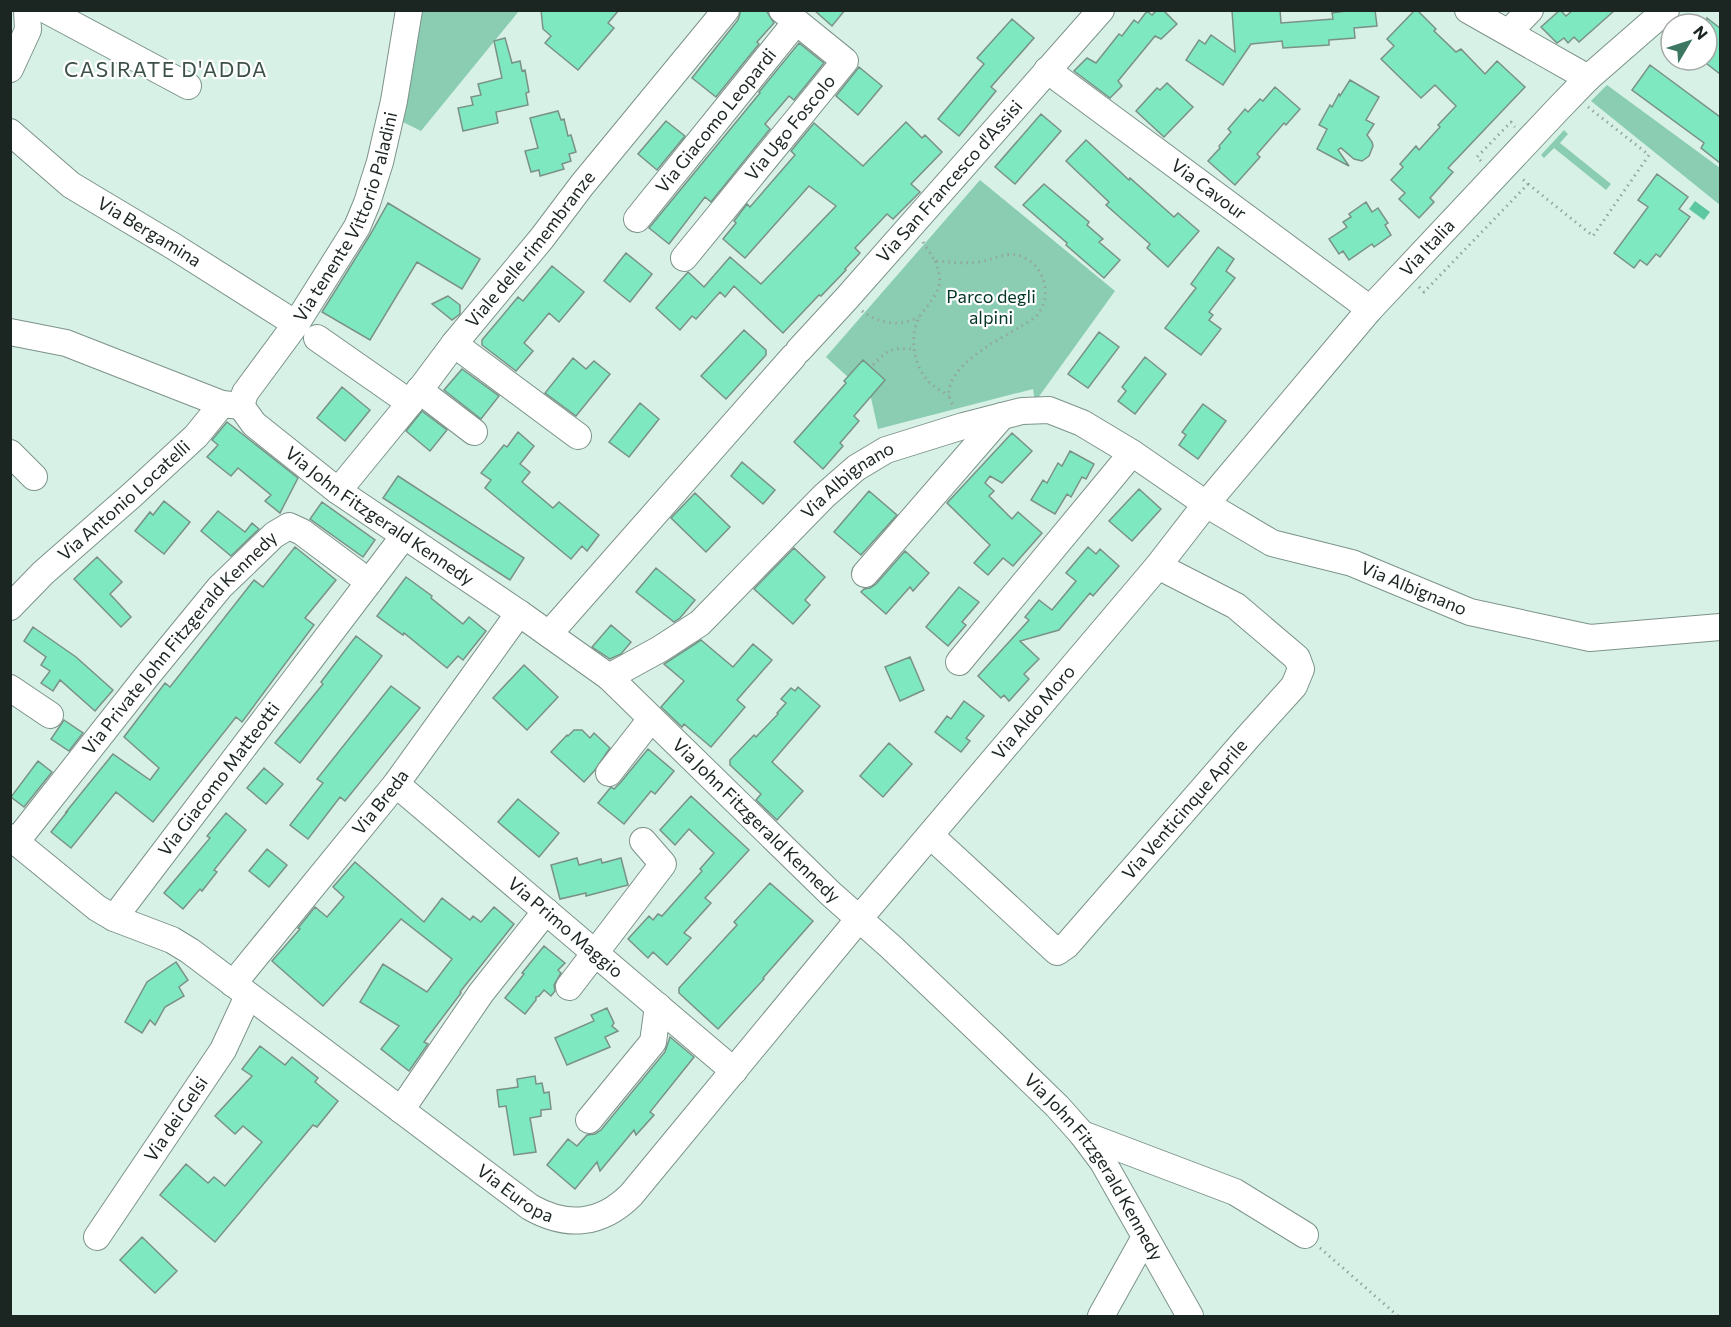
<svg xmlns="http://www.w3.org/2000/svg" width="1731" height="1327" viewBox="0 0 1731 1327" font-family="Commissioner,sans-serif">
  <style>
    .green { fill: #8acdb2 }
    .water { fill: #5cc7a1 }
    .building { fill: #7ee8c1; stroke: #7a9187; stroke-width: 1.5 }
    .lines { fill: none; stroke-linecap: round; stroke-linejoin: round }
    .minor-casing { stroke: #7c9389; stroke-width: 28 }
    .path { stroke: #93a69e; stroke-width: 3; stroke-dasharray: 1.5 4.5; stroke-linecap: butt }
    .minor { stroke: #fff; stroke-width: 26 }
    .labels { text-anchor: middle; stroke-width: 4.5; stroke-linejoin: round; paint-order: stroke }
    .street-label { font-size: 18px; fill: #1b2521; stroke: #fff }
    .park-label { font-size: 18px; fill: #033627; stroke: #fff }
    .quarter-label { font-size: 21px; letter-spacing: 1.5px; fill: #3c5148; stroke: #fff }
  </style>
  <rect width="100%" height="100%" fill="#d8f1e6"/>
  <path class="green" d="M419,11H519L421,131L401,121Z
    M1607,85L1720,168V205L1591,101Z
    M1564,130L1568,134L1560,143L1611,184L1606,190L1554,148L1544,158L1541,155Z
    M980,180L1115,291L1035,402L1033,389L878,429L871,398L826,357Z"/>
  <path class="water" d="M1695,201L1710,212L1704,220L1689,209Z"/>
  <path class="building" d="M541,10H619L608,23L614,28L578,70L545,43L551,36L543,29Z
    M741,10H766L774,23L757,42L759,44L716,97L692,78L738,20Z
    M814,10H845L832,26Z
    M1157,10H1163L1177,24L1161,39L1155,36L1118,81L1122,86L1110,98L1074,71L1087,58L1096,63L1119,34L1122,36L1134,20L1138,23L1147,11L1152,15Z
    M1280,10L1281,23L1333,19L1332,13L1353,10H1375L1377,26L1354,28L1355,38L1329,40V45L1283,48L1282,41L1251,44L1223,85L1186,60L1199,40L1205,44L1211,35L1235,52L1232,11Z
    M1415,10H1417L1436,29L1434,31L1456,52L1461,49L1485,74L1497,61L1525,87L1448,168L1453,172L1430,198L1434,202L1419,218L1399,199L1405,193L1391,180L1403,167L1400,164L1416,146L1419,150L1440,127L1438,125L1456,106L1435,85L1421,98L1381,59L1394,46L1387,39Z
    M1560,10L1566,16L1573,10H1615L1579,42L1574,37L1568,43L1564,38L1557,43L1541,27Z
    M1707,18L1720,28V74L1707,64Z
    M1012,19L1034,38L991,87L996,91L959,136L938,119L984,64L977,58Z
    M505,38L512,63L520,61L522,71L525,70L529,92L526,93L528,105L496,112L498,123L463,131L458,108L473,105L471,97L481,95L478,84L502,78L494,41Z
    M799,43L824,63L794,100L789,96L765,124L770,129L711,202L705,197L669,244L649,228L760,93L759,92Z
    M1650,65L1720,117V163L1701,148L1704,143L1632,90Z
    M859,67L882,86L858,115L836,96Z
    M1350,80L1379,97L1366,120L1374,124L1367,135L1372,142L1373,146L1369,156L1362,161L1354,159L1341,148L1338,150L1349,166L1317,149L1327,129L1319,125L1330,105L1332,107L1339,94L1340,96Z
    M1167,83L1193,107L1164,137L1136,111L1157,88L1160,90Z
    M1275,87L1300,109L1286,125L1284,123L1257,154L1260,157L1235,185L1208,161L1220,148L1219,146L1231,132L1228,129L1245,109L1248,112L1260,99L1263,101Z
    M558,111L561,120L564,119L568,136L571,135L576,152L569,154L571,161L562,164L564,169L540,176L539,170L531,172L525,151L538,148L530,118Z
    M1041,114L1061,131L1015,184L995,167Z
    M666,121L685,136L657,170L638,154Z
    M906,122L922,138L925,135L942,152L911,184L920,192L893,219L887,214L855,248L860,253L845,269L846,270L821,296L819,295L783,333L734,286L725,297L720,292L696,319L692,316L680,330L656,308L688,272L704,287L730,257L761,284L836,206L809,186L745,258L723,239L736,223L734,221L747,204L750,207L795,155L791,151L814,123L863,166Z
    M1086,140L1129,180L1130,178L1174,217L1178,213L1199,231L1168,267L1147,248L1150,244L1106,205L1109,202L1066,161Z
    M1657,174L1688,197L1679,209L1690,217L1660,257L1656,254L1647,265L1640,260L1634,268L1614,253L1648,207L1638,200Z
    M1044,184L1089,222L1087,225L1103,239L1099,242L1120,260L1104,278L1066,245L1067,243L1023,205Z
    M1366,202L1372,212L1378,208L1388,223L1385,225L1391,235L1374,247L1372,244L1349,260L1343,251L1339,254L1329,239L1347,227L1343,222L1351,217L1349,214Z
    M388,203L480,259L462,289L417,262L370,340L322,312L370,235Z
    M1218,247L1234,259L1226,271L1235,278L1209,312L1213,315L1209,320L1221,329L1201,355L1165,328L1196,288L1191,284Z
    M626,253L652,274L630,302L604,281Z
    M552,266L584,292L559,322L549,313L524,343L533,351L516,371L482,345V340L518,297L523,301Z
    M448,296L460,305V314L452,320L432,304Z
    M744,330L766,350V355L726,399L701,376Z
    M1099,332L1119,347L1088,388L1068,374Z
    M1145,357L1166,374L1135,414L1118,401L1126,391L1122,387Z
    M573,358L586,369L594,361L610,374L576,416L545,393Z
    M863,360L885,380L854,416L859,421L840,443L843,446L823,469L794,442L846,383L844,381Z
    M462,369L499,396L481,419L444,390Z
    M342,387L370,410L345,441L317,418Z
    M640,403L659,419L629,457L609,442Z
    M1203,404L1226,421L1198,459L1179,445L1186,435L1182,432Z
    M422,411L447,430L430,451L406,431Z
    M227,422L298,478L280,513L265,501L271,495L238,468L231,476L207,457L218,445L212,440Z
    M518,432L534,446L520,464L530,472L522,482L553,508L559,502L599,535L587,551L582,546L571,559L485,488L491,480L481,473L504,445L507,447Z
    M1012,433L1032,451L1002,483L990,476L985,483L994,491L989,496L1012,519L1018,512L1042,533L1013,566L1003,558L988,575L974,563L990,545L947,503Z
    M1070,451L1094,464L1086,479L1082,477L1071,497L1067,494L1055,514L1031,500L1043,480L1047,483L1058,463L1062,466Z
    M742,462L775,490L763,504L731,476Z
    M398,476L524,558L510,580L383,498Z
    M1139,489L1161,509L1132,541L1109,521Z
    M869,491L897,515L861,555L834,532Z
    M695,493L730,527L706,552L671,518Z
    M164,501L190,522L164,554L135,531L150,512L153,515Z
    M322,502L375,540L363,557L310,519Z
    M218,511L245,532L252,523L259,529L231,556L201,531Z
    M295,547L336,580L305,618L314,625L242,722L236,717L153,822L116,792L71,848L51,832L67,812H66L113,754L150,780L159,768L124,737L165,683L170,687L254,580L263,587Z
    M1088,547L1096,554L1100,549L1119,566L1093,596L1090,593L1059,630L1020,641L1039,659L1024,674L1029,679L1009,701L1004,695L1001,698L978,676L1029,620L1025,617L1039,600L1052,610L1076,581L1066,573Z
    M794,548L825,577L805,600L810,605L793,624L754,589Z
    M905,551L929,573L913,591L910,587L886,614L861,592L864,589L870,588L876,584Z
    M97,557L122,582L110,594L131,617L121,627L74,579Z
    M656,568L695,600L680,618L674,622L636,592Z
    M406,577L432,596L431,598L463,624L469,617L486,631L463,660L458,656L447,668L404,633L403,635L377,616Z
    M959,587L979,602L962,622L966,625L948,646L926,627Z
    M611,625L631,642L621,654L610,659L592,647Z
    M33,627L76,657L113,690L95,711L60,680L53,691L41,683L50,671L41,665L46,657L24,641Z
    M356,636L382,656L300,763L275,743L323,684L321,682Z
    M701,640L733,667L753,644L772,660L737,700L745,707L711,747L684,724L682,727L661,707L684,681L664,664Z
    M910,657L924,690L900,701L885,667Z
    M524,665L558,697L527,730L493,698Z
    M391,686L420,708L345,801L340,797L308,839L290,825L323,783L317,779Z
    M798,687L820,706L772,762L803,791L777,820L756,800L761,794L730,765V760L754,735L756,737L778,714L777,713L786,703L781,699L791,688L795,691Z
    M964,701L984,716L966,738L970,741L961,752L935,732L947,716L951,719Z
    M64,720L83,733L69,751L51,739Z
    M574,730H582L590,738L594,733L610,748L595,770L584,782L551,752L567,735L568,736Z
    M889,743L912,764L883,797L860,776Z
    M648,749L674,771L655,794L651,791L624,824L598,803L611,787L614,789L621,782Z
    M38,761L52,772L24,807L11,797Z
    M264,768L283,784L266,804L247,788Z
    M691,796L749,850L705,898L711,903L684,933L691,938L667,965L653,952L648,958L628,939L649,916L653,920L658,914L662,916L702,871L700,869L714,853L689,829L675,845L660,830Z
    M518,799L559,833L539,857L498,822Z
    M226,813L246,830L214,870L217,872L202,891L200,889L183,909L164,893L210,838L207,836Z
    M267,849L287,865L269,887L249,871Z
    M577,858L579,865L601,859L602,863L621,858L628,885L586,896V893L560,899L551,865Z
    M355,862L424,922L442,898L470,920L473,916L481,922L494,907L514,924L460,992L461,993L424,1042L428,1044L409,1071L381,1049L399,1026L360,1002L383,964L427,992L452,959L401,919L323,1006L272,961L300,929L298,928L315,907L327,917L344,897L333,887Z
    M770,883L813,921L763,978L764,979L718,1029L679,993V988L737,925L734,922Z
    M544,946L565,963L558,970L561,973L554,985L555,991L551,996L544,990L539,996L536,997V1000L525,1014L505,998L524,974L522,973Z
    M176,962L188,980L179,987L184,996L165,1007L155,1025L150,1020L142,1033L125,1022L147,982Z
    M607,1008L614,1023L612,1026L618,1031L605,1037L610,1047L567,1065L555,1038L594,1021L591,1015Z
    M670,1037L694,1057L650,1112L654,1115L636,1135L634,1130L600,1171L597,1162L575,1189L547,1165L568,1139L577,1146L587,1135L595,1134L601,1130L665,1052Z
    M260,1046L285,1065L292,1057L318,1078L315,1082L338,1101L317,1127L313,1125L215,1242L160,1195L186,1164L208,1183L214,1177L225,1186L262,1142L243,1126L235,1134L215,1116L252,1076L242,1069Z
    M535,1076L536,1084L542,1083L544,1093L549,1092L551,1109L541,1110V1116L530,1118L536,1152L514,1155L506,1106L499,1107L497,1090L518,1087L517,1079Z
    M142,1237L177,1271L155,1293L120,1260Z"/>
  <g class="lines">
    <defs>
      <g id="minor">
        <path d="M46,10L188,86"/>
        <path d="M1468,10L1588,78"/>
        <path d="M1509,32L1530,10"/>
        <path d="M10,69L28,30L27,10"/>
        <path id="s1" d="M1047,70L1370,309"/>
        <path id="s2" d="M10,132L71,185L173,246L296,324"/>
        <path id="s3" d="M637,219L796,22"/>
        <path id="s4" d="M684,258L845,61L782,10"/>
        <path d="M10,332L66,343L222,404"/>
        <path d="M317,338L410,403"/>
        <path d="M454,344L578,436"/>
        <path id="s5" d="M799,350L847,298L1101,10"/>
        <path d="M419,390L474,432"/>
        <path id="s6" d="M241,406L254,424L338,491L519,613L609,677L831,894L891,947L994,1045L1057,1106L1082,1134L1103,1162L1190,1316"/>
        <path id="s7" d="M241,406L245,393L296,324L357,227L367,203L380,162L394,101L409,10"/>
        <path d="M10,453L34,477"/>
        <path id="s8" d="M338,491L410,403L454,344L542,238L582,185L726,10"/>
        <path d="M865,574L1002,416"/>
        <path id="s9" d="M10,607L43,573L132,495L196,436L222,404L241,406"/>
        <path d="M549,634L793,357"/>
        <path d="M959,662L1132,453"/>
        <path id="s10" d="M609,677L660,649L700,623L824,496L856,468L886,450L963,426L1022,411L1049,410L1082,423L1132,453L1206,504L1272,543L1352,563L1470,612L1590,638L1720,627"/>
        <path d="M10,688L50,715"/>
        <path d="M609,773L651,719"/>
        <path id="s11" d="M396,784L734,1071"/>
        <path id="s12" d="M931,836L1057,952L1067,945L1248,737L1294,686L1301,669L1297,658L1236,606L1158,566"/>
        <path id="s13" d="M10,837L97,908L114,918L172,940L190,951L530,1207C567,1228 601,1225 631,1195L858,920L1158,566L1206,504L1370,309L1558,109L1588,78L1666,10"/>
        <path id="s14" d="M16,842L147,676L220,587L274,535L289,526L302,532L369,582"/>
        <path id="s15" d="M114,918L404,536"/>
        <path id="s16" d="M233,984L396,784L519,613"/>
        <path d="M569,987L663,864L643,841"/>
        <path d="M401,1110L481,993L546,911"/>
        <path d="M589,1120L653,1042L658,1006"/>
        <path d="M1082,1134L1235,1192L1305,1235"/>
        <path id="s17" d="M97,1237L223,1050L248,996"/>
        <path d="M1101,1316L1145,1237"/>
      </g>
    </defs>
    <use href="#minor" class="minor-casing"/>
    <path class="path" d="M1481,161L1477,157L1511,122L1515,127
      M1528,184L1593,236L1649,155L1588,107
      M923,242L935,261C949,262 963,264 977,262C991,261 1003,252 1017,255C1029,258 1039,267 1043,279C1047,290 1046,304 1038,314C1034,319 1026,323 1020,327C998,340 948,365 949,394C949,398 952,403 954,407
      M935,261C947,289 934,295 920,316C908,335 914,367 929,382C935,388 943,392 949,396
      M1419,287L1424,292L1528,184L1520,177
      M862,311C880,324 899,327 919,317
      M873,365C890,348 890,348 914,349
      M1320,1248L1398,1316"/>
    <use href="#minor" class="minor"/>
  </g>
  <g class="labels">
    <g class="street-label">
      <text dy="6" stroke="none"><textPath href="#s3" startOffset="126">Via Giacomo Leopardi</textPath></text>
      <text dy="6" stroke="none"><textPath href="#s4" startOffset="168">Via Ugo Foscolo</textPath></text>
      <text dy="6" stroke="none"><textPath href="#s5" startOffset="226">Via San Francesco d'Assisi</textPath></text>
      <text dy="6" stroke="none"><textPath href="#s1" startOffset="201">Via Cavour</textPath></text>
      <text dy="6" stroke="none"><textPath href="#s7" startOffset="219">Via tenente Vittorio Paladini</textPath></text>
      <text dy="6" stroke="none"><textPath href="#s2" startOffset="172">Via Bergamina</textPath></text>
      <text dy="6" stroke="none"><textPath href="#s13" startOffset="1989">Via Italia</textPath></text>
      <text dy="6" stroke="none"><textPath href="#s8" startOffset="309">Viale delle rimembranze</textPath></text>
      <text dy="6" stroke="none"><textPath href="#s10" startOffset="312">Via Albignano</textPath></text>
      <text dy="6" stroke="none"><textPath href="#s9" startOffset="156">Via Antonio Locatelli</textPath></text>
      <text dy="6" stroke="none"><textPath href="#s6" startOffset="178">Via John Fitzgerald Kennedy</textPath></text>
      <text dy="6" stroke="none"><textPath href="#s10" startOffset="939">Via Albignano</textPath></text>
      <text dy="6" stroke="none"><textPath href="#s14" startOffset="258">Via Private John Fitzgerald Kennedy</textPath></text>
      <text dy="6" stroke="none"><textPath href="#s13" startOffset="1380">Via Aldo Moro</textPath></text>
      <text dy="6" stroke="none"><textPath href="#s15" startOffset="174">Via Giacomo Matteotti</textPath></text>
      <text dy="6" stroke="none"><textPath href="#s16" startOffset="234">Via Breda</textPath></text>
      <text dy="6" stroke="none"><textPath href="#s12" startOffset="363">Via Venticinque Aprile</textPath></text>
      <text dy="6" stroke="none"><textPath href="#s6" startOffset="664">Via John Fitzgerald Kennedy</textPath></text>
      <text dy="6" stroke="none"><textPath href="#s11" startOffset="222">Via Primo Maggio</textPath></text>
      <text dy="6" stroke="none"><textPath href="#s17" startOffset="142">Via dei Gelsi</textPath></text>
      <text dy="6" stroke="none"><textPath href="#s6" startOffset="1150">Via John Fitzgerald Kennedy</textPath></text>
      <text dy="6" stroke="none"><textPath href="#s13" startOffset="621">Via Europa</textPath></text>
    </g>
    <g class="park-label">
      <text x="991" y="303">Parco degli<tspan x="991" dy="21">alpini</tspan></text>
    </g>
    <g class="quarter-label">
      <text x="166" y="77">CASIRATE D'ADDA</text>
    </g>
  </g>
  <rect width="1731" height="1327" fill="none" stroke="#1b2521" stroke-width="24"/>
  <g transform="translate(1689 42) rotate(51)"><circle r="28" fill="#ffffff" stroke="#a4a8a6" stroke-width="1.5"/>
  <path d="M0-4.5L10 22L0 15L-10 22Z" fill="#3c7761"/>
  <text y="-9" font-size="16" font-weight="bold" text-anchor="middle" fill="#1b2521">N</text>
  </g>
</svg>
